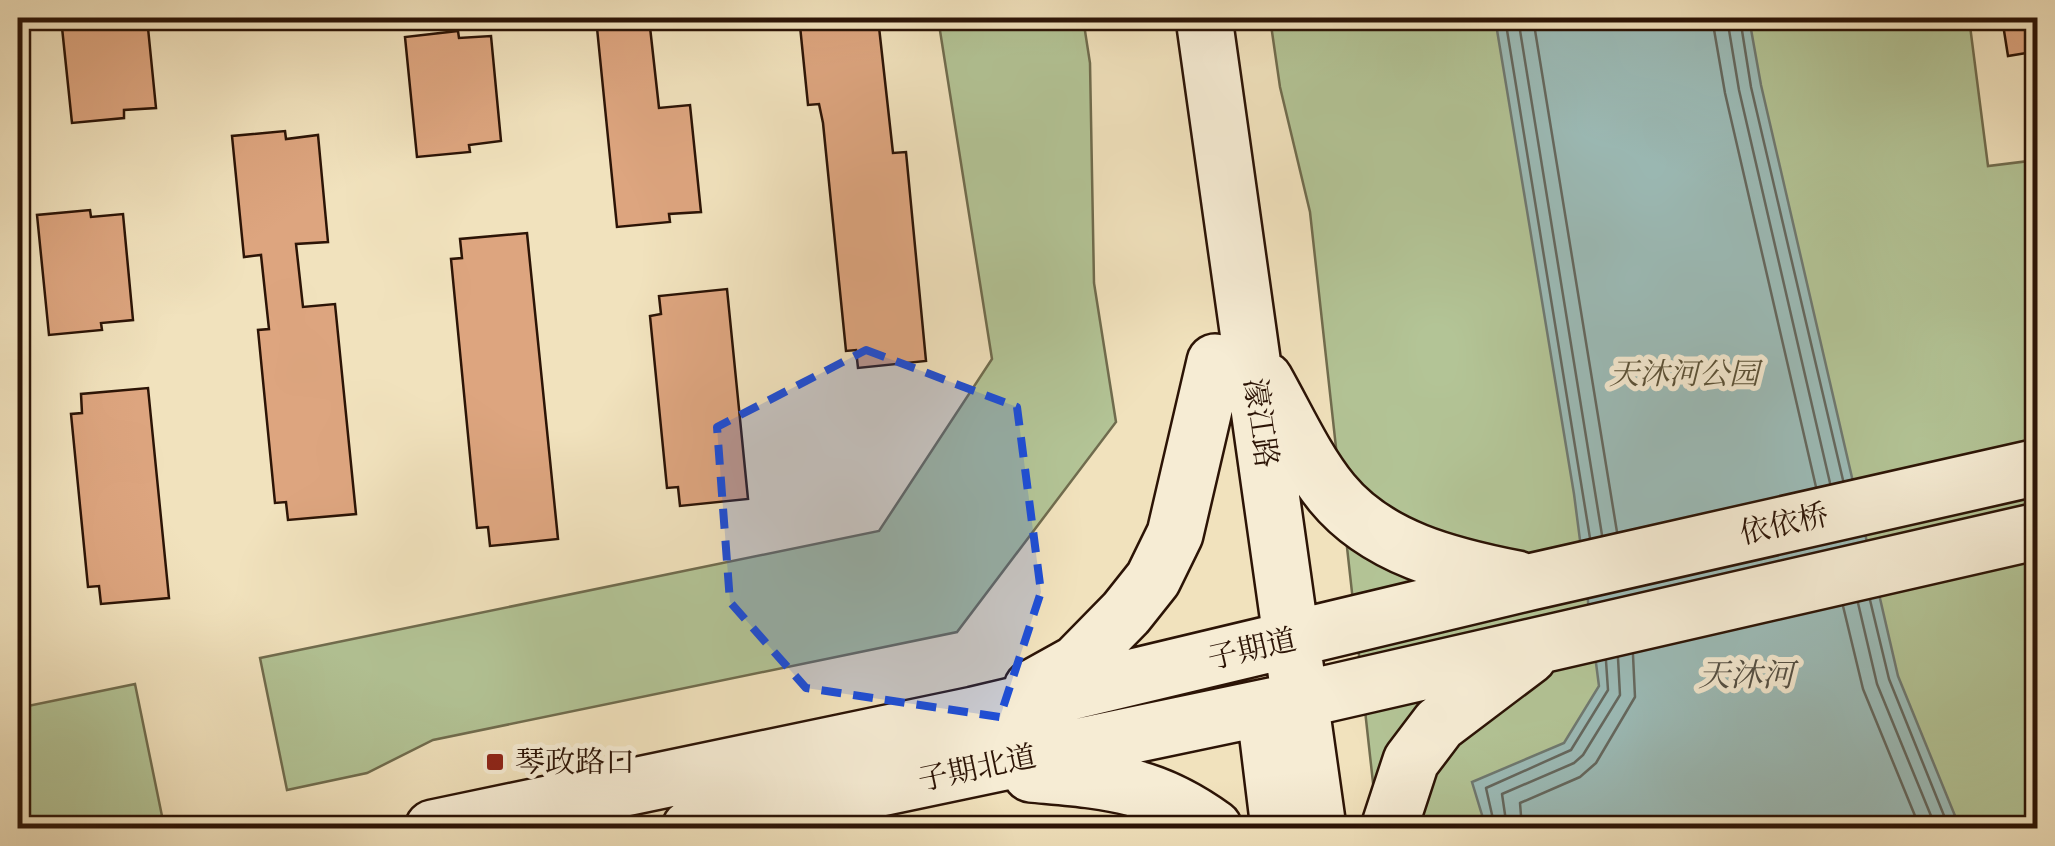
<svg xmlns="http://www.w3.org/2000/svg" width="2055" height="846" viewBox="0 0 2055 846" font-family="'IM FELL Great Primer','Noto Serif SC',serif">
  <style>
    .green { fill: #b3c496; stroke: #706c4e; stroke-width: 2.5 }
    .water { fill: #9cbcb8; stroke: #6f7971; stroke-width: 2.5 }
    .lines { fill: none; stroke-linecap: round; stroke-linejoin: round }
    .shore { stroke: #64685f; stroke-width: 2.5 }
    .building { fill: #dda57f; stroke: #2c1406; stroke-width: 2.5 }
    .secondary-casing { stroke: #2c1406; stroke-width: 60 }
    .secondary { stroke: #f6ecd4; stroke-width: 55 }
    .marked { fill: #1d4ed8; fill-opacity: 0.2; stroke: #1d4ed8; stroke-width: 8; stroke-dasharray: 20 12; stroke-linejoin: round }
    .poi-dot { fill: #8f2418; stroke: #f6ecd4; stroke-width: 4 }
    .labels { text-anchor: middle; stroke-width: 10; stroke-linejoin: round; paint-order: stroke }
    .park-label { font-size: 30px; font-style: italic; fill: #5b5238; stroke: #f6ecd4 }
    .street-label { font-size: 30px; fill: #2c1406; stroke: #f6ecd4 }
    .poi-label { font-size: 30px; fill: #2c1406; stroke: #f6ecd4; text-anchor: start }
    .water-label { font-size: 32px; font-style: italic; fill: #534f44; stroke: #f6ecd4 }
  </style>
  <rect width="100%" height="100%" fill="#f1e2bd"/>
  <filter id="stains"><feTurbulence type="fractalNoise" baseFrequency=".002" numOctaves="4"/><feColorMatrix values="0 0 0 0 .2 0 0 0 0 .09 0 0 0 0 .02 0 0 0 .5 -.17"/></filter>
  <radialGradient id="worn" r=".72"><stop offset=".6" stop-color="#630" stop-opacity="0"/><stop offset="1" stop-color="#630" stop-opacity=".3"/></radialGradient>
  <path class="green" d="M938,18H1083L1090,63L1094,283L1116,422L957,632L433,740L367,773L287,790L260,658L879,531L992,359Z
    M1270,18H1969L1988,166L2037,160V828H1378L1310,212L1280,87Z
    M135,684L162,816L99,828H18V708Z"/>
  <path class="water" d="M1495,18H1749L1761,85L1898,676L1960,828H1486L1472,782L1564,743L1599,686L1574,494Z"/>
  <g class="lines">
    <path class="shore" d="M1505,18L1590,538
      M1518,18L1602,535
      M1533,18L1617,532
      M1712,18L1725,93L1816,487
      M1727,18L1739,90L1830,483
      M1740,18L1751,87L1843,480
      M1870,600L1889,679L1949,828
      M1858,603L1877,684L1936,828
      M1843,606L1863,689L1920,828
      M1495,828L1486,788L1571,750L1608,690L1606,661
      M1507,828L1502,794L1574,763L1583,755L1620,695L1618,658
      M1522,828L1520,803L1580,777L1596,763L1635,697L1633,655"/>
  </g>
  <path class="building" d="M61,18H147L156,108L124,110V118L72,123Z
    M596,18H649L659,108L690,105L701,212L669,214L670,222L617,227Z
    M811,18H878L893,153L906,152L926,361L858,368L856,350L846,351L823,123L819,104L808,105L800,26L811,25Z
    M2002,18H2038V51L2008,56Z
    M458,31L459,38L491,36L501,141L469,145L470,152L417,157L405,37Z
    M285,131L286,139L318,135L328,242L296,244L303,307L335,304L356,514L288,520L286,502L275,503L258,330L269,329L261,255L244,257L232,136Z
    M90,210L91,217L123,214L133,320L101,323L102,330L49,335L37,215Z
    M527,233L558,539L490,546L488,527L477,528L451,259L462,258L460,239Z
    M727,289L748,499L680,506L678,487L667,488L650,316L661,314L659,296Z
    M148,388L169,598L101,604L99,586L88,587L71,414L82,413L81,394Z"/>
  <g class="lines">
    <defs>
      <path id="secondary" d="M1204,18L1318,828
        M1265,380C1286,417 1305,460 1332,493C1377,548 1451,566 1517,579
        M1032,688L1077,663L1126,613L1153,579L1175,534L1215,362
        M1268,738L1279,828
        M1031,774C1106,781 1151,782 1214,828
        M433,828L974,715L1530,582L2038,467
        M690,828L1300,700L2038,531
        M1389,828L1411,761L1439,724L1529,656"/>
    </defs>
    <use href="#secondary" class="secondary-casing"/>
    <use href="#secondary" class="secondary"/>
  </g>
  <path class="marked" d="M866,350L1017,407L1041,592L1000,717L806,688L730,602L717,427Z"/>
  <rect class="poi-dot" x="485" y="752" width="20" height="20" rx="5"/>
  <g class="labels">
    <g class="park-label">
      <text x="1684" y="384">天沐河公园</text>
    </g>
    <g class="street-label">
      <text transform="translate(1261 423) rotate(82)" y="10">濠江路</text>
      <text transform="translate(1784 524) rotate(-13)" y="10">依依桥</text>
      <text transform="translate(1252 649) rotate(-13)" y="10">子期道</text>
      <text transform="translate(977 768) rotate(-12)" y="10">子期北道</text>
    </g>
    <g class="poi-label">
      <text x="515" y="772">琴政路口</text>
    </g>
    <g class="water-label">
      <text x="1746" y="686">天沐河</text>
    </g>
  </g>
  <rect width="2055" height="846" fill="none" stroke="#f1e2bd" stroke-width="60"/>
  <rect x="20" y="20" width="2015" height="806" fill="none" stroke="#2c1406" stroke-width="5"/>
  <rect x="30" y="30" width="1995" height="786" fill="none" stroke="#2c1406" stroke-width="2.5"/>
  <rect width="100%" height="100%" filter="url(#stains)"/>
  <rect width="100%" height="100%" fill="url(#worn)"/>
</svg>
